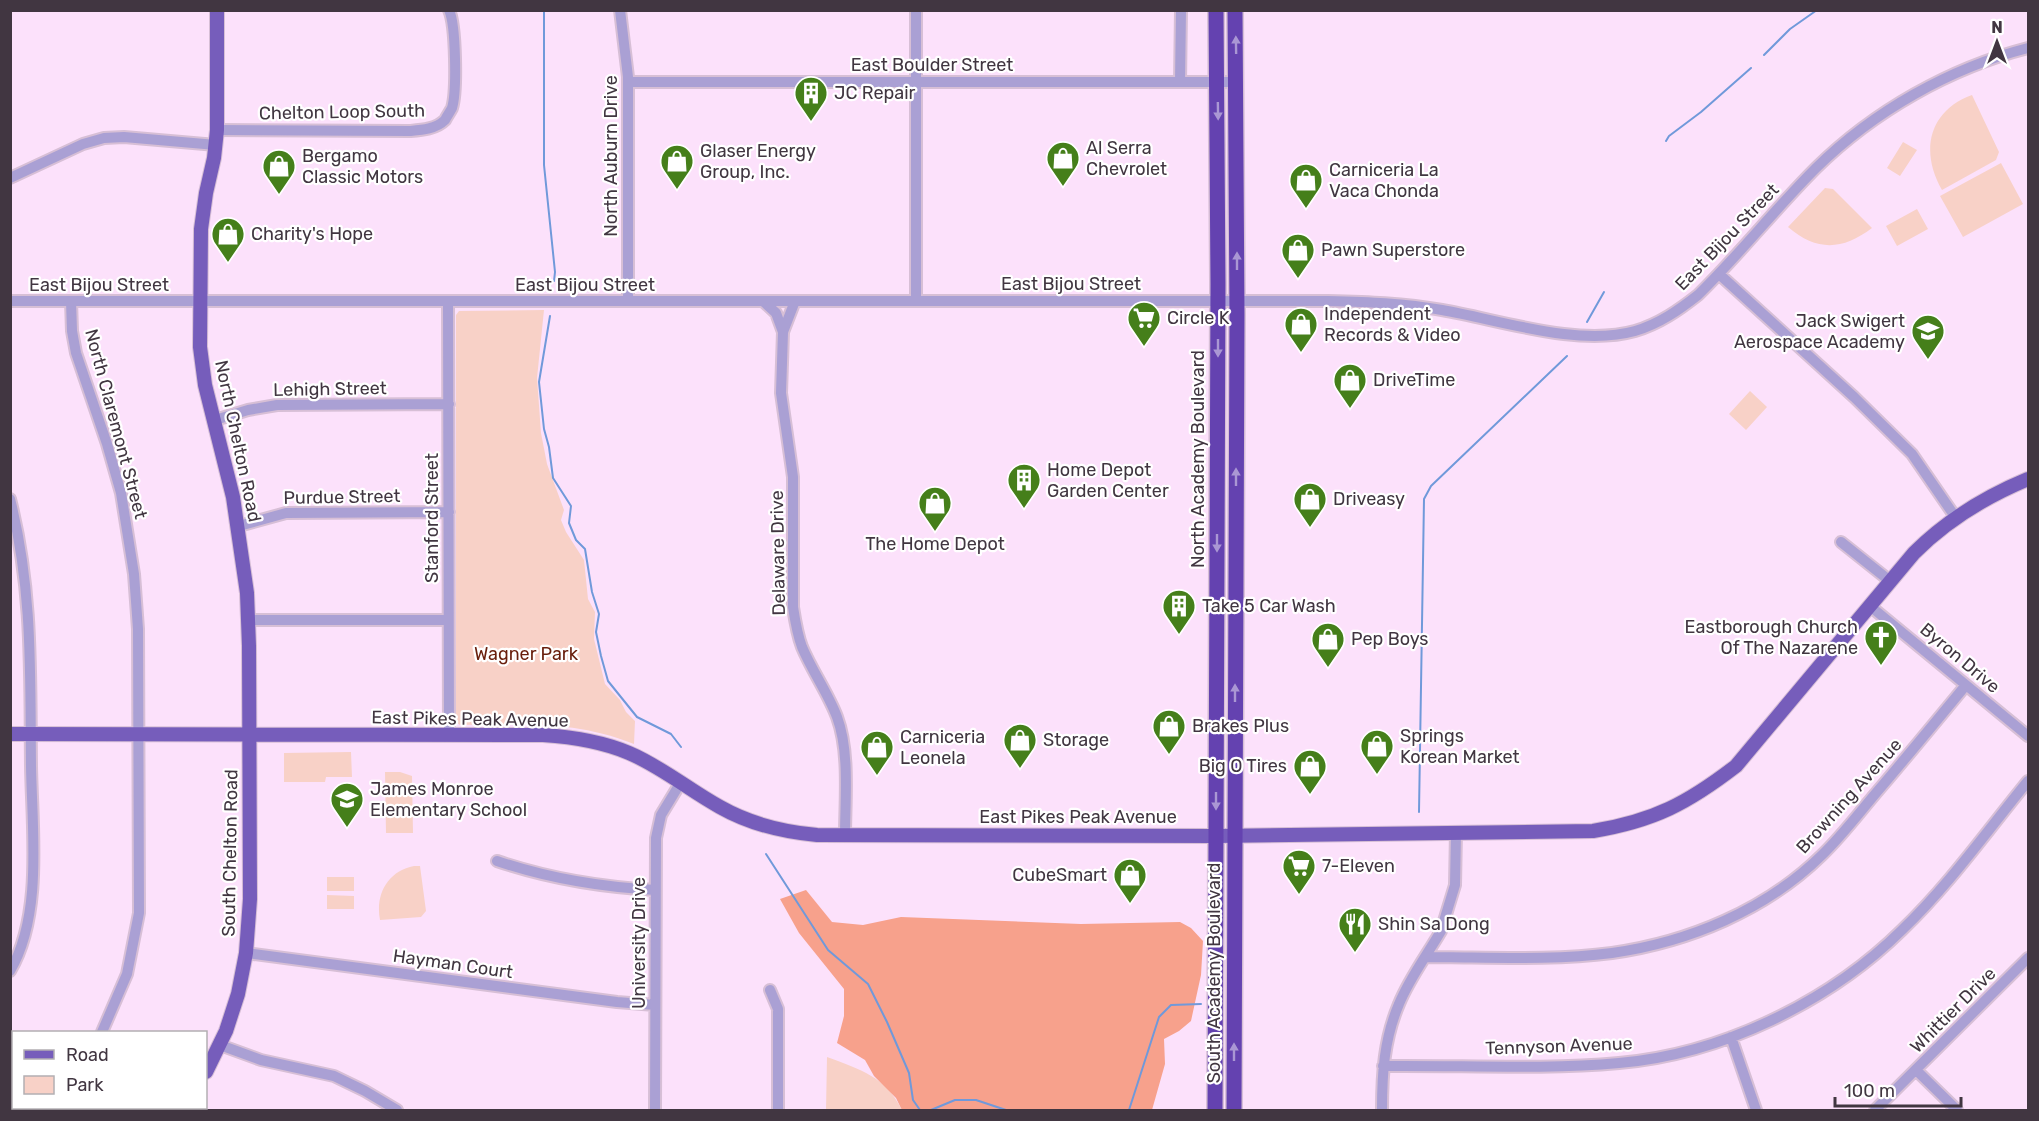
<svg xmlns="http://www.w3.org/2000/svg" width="2039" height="1121" viewBox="0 0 2039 1121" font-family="Rubik,sans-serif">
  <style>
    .green { fill: #f8d1c7 }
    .forest { fill: #f7a18c }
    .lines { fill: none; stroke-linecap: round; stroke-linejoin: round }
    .stream { stroke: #7099da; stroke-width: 2 }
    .minor-casing { stroke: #d7bfd6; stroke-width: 14 }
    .major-casing { stroke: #d7bfd6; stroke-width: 16 }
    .highway-casing { stroke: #d7bfd6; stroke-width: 18 }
    .minor { stroke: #aaa0d4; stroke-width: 10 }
    .major { stroke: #765dbb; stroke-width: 14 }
    .highway { stroke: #6442b0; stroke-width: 15 }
    .oneway { fill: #aa97d4 }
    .labels { text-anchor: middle; stroke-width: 4.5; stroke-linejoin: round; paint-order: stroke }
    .street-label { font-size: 18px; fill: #413641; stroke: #fff }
    .poi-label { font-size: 18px; fill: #413641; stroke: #fff; text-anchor: start }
    .park-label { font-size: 18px; fill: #691f0d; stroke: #fff }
  </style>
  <rect width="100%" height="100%" fill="#fce1fb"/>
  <path class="green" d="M1972,95L1999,152L1996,160L1942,190C1920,152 1928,111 1972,95Z
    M1903,142L1917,150L1900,176L1887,168Z
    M2001,163L2023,204L1963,237L1940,196Z
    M1825,188L1833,189L1872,228C1843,250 1817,252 1788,227Z
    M1917,209L1928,229L1897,246L1886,226Z
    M544,310L537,378L541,433L547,464L564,510L561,520L566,532L584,560L588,599L595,612L594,639L605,684L620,700L626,712L635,721L634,744C573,720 524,725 460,725L456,722V315L459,311Z
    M1750,391L1767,407L1746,430L1729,414Z
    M351,752L352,777H326L325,782H284V753Z
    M385,772H400L412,776L413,833H386Z
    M414,866H420L426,911L421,917L380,920C375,894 388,871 414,866Z
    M327,877H354V891H327Z
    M327,895L354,896V909H327Z
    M827,1057C861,1070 885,1076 902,1110H826Z"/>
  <path class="forest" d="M806,890L832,922L863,925L901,917L1081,924L1180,922L1191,928L1203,941L1201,975L1191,1021L1179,1031L1164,1039L1165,1064L1152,1110H902L896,1098L874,1076L865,1060L837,1043L844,1016V989L799,933L780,899Z"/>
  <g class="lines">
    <path class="stream" d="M544,10V165L555,272L554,281
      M1764,55L1790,29L1817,10
      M1666,141L1669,136L1701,112L1751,68
      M550,316L539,382L544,429L549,447L553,478L571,506L569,523L576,540L585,549L592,592L599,614L596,632L601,656L608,681L637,717L671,734L681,747
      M1587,322L1604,292
      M1419,812L1424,499L1431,486L1567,356
      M766,854L828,950L868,984L887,1022L909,1073L913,1100L920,1110
      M931,1110L955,1100H976L1006,1110
      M1129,1110L1159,1017L1171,1005L1201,1004"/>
    <defs>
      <path id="minor" d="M620,10L628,77V301
        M628,82H1236
        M1180,82L1181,10
        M217,130L410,131C422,130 436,129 445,120C447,116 450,112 452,108C457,92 456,25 449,10
        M10,178L83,144L104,138L124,137L216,145
        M1719,274L1854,397L1912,454L1956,518
        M10,301H1328C1366,302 1404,303 1442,310C1500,320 1578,347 1635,331C1659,324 1679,310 1698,295C1739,255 1775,209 1816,168C1874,111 1950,68 2028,48
        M71,301L72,331L76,353L107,444L121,493L134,574L138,629L139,913L127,974L102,1032
        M763,301L776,313L783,332L781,393L793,477V607C795,620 797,634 802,647C812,671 828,693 837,717C850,752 845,800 845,836
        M916,301V10
        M448,302L449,735
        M783,332L795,301
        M215,420L248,410L277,405L449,404
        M10,499C33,590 30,674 31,766C32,829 43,915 10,971
        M239,526L286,513L449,512
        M1841,542L1890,581
        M1870,606L2028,736
        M248,620H448
        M497,861C550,879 599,887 655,890
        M246,953L617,1002L655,1005
        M1426,957C1487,957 1550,961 1612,953C1689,942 1766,910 1822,855C1844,834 1862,809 1882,786C1910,753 1938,719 1966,685
        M770,990L778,1009V1110
        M1731,1037L1756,1110
        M220,1045L261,1060L334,1076L365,1091L397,1110
        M1383,1066C1461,1065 1541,1070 1619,1063C1722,1054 1829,1002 1902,930C1949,885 1987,831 2028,781
        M1916,1070L1957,1110
        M30,1110L34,1108
        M655,1110L656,838L661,815L681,782
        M1382,1110C1382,1074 1384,1039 1399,1004C1409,979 1427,955 1441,931L1455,885L1456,832
        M1875,1110L2028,958"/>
      <path id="major" d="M10,734L543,735C573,737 601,741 629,753C662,767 689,790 720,807C750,824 783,832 817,835L1215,836L1593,831C1654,821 1688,803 1736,766L1914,553C1946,521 1987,496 2028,479
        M206,1072L226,1031L238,994L246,953L250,899L249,646L247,593L233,497L205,385L200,347L201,229L206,193L214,158L217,130V10
        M183,1110L185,1108"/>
      <path id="highway" d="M1215,1110L1218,284L1216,10
        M1234,1110L1237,314L1235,10"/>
    </defs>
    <use href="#minor" class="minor-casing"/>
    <use href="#major" class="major-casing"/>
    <use href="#highway" class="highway-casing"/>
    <use href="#minor" class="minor"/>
    <use href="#major" class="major"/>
    <use href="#highway" class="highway"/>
  </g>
  <defs><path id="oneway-solid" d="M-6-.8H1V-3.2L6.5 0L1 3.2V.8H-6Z" transform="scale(1.5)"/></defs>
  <g class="oneway">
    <use href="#oneway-solid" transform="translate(1236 45) rotate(-91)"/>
    <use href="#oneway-solid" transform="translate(1218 111) rotate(89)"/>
    <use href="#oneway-solid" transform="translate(1237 261) rotate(-90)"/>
    <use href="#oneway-solid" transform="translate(1218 348) rotate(90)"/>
    <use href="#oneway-solid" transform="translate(1236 477) rotate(-90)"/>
    <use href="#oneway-solid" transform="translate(1217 543) rotate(90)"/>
    <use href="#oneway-solid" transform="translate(1235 693) rotate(-90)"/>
    <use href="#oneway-solid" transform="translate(1216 801) rotate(90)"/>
    <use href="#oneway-solid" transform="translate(1234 1052) rotate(-90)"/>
  </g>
  <defs>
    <symbol id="building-pin" viewBox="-11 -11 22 30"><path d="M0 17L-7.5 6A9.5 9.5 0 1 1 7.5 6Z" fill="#457f1a" stroke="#fff"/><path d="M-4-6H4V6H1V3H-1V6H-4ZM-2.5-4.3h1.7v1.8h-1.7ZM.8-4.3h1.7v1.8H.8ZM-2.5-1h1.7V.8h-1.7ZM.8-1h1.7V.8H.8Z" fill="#fff"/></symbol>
    <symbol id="shop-pin" viewBox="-11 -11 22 30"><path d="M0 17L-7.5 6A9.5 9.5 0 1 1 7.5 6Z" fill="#457f1a" stroke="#fff"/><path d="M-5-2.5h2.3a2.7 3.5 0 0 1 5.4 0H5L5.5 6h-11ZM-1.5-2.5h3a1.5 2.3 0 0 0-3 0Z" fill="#fff"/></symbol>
    <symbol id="supermarket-pin" viewBox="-11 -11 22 30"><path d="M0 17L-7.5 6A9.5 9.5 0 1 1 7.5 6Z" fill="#457f1a" stroke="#fff"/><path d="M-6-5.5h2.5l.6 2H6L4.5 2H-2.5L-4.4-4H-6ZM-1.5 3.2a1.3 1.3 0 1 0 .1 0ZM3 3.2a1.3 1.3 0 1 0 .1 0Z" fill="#fff"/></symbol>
    <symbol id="school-pin" viewBox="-11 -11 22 30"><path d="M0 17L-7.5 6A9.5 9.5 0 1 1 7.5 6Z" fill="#457f1a" stroke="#fff"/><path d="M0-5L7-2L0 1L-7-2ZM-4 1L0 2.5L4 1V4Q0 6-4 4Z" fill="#fff"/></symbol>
    <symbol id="church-pin" viewBox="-11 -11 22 30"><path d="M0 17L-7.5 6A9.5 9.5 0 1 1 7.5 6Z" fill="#457f1a" stroke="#fff"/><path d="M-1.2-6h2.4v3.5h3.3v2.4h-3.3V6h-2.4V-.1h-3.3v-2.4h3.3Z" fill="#fff"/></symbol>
    <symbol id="restaurant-pin" viewBox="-11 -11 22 30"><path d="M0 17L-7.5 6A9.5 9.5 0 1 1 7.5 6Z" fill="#457f1a" stroke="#fff"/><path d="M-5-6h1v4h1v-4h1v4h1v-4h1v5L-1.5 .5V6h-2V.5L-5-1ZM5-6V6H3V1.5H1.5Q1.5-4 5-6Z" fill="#fff"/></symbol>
  </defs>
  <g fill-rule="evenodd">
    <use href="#building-pin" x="792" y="74" width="38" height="52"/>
    <use href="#shop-pin" x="1044" y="139" width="38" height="52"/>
    <use href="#shop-pin" x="658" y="142" width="38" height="52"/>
    <use href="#shop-pin" x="260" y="147" width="38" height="52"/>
    <use href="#shop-pin" x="1287" y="161" width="38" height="52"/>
    <use href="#shop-pin" x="209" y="215" width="38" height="52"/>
    <use href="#shop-pin" x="1279" y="231" width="38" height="52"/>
    <use href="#supermarket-pin" x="1125" y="299" width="38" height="52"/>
    <use href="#shop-pin" x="1282" y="305" width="38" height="52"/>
    <use href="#school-pin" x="1909" y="312" width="38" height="52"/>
    <use href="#shop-pin" x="1331" y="361" width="38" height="52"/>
    <use href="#building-pin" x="1005" y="461" width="38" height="52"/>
    <use href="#shop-pin" x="1291" y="480" width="38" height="52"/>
    <use href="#shop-pin" x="916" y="484" width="38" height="52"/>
    <use href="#building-pin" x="1160" y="587" width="38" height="52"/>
    <use href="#church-pin" x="1862" y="618" width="38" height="52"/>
    <use href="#shop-pin" x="1309" y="620" width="38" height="52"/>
    <use href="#shop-pin" x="1150" y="707" width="38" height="52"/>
    <use href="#shop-pin" x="1001" y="721" width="38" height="52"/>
    <use href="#shop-pin" x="1358" y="727" width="38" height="52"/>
    <use href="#shop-pin" x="858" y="728" width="38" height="52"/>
    <use href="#shop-pin" x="1291" y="747" width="38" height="52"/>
    <use href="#school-pin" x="328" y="780" width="38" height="52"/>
    <use href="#supermarket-pin" x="1280" y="847" width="38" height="52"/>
    <use href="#shop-pin" x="1111" y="856" width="38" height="52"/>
    <use href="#restaurant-pin" x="1336" y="905" width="38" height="52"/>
  </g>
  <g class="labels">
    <g class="street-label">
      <text x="932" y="71">East Boulder Street</text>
      <text transform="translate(342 112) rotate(-1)" y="6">Chelton Loop South</text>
      <text transform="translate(611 156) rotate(-90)" y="6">North Auburn Drive</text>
      <text transform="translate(1727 237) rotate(-46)" y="6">East Bijou Street</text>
      <text x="1071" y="290">East Bijou Street</text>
      <text x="99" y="291">East Bijou Street</text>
      <text x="585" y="291">East Bijou Street</text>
      <text transform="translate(330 389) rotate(-1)" y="6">Lehigh Street</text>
      <text transform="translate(116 424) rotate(75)" y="6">North Claremont Street</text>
      <text transform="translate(238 441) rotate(78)" y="6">North Chelton Road</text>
      <text transform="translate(1198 459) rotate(-90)" y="6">North Academy Boulevard</text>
      <text transform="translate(342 497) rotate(-1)" y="6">Purdue Street</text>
      <text transform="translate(432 518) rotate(-90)" y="6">Stanford Street</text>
      <text transform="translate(778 553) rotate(-91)" y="6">Delaware Drive</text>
      <text transform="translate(1960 658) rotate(40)" y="6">Byron Drive</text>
      <text transform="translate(470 719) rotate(1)" y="6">East Pikes Peak Avenue</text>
      <text transform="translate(1849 796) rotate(-48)" y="6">Browning Avenue</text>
      <text x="1078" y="823">East Pikes Peak Avenue</text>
      <text transform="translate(230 853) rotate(-89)" y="6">South Chelton Road</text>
      <text transform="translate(639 943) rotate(-90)" y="6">University Drive</text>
      <text transform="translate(453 964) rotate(8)" y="6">Hayman Court</text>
      <text transform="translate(1214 973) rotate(-90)" y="6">South Academy Boulevard</text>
      <text transform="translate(1953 1010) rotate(-45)" y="6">Whittier Drive</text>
      <text transform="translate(1559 1046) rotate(-2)" y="6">Tennyson Avenue</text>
    </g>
    <g class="poi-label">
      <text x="834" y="99">JC Repair</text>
      <text x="1086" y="154">Al Serra<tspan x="1086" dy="21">Chevrolet</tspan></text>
      <text x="700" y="157">Glaser Energy<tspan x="700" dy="21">Group, Inc.</tspan></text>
      <text x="302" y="162">Bergamo<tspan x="302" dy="21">Classic Motors</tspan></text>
      <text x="1329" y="176">Carniceria La<tspan x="1329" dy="21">Vaca Chonda</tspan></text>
      <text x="251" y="240">Charity's Hope</text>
      <text x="1321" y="256">Pawn Superstore</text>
      <text x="1324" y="320">Independent<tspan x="1324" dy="21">Records &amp; Video</tspan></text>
      <text x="1167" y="324">Circle K</text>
      <text x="1905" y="327" text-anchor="end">Jack Swigert<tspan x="1905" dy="21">Aerospace Academy</tspan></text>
      <text x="1373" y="386">DriveTime</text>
      <text x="1047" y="476">Home Depot<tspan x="1047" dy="21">Garden Center</tspan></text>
      <text x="1333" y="505">Driveasy</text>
      <text x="935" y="550" text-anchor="middle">The Home Depot</text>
      <text x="1202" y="612">Take 5 Car Wash</text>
      <text x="1858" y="633" text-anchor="end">Eastborough Church<tspan x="1858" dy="21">Of The Nazarene</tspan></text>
      <text x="1351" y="645">Pep Boys</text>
      <text x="1192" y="732">Brakes Plus</text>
      <text x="1400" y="742">Springs<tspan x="1400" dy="21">Korean Market</tspan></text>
      <text x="900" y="743">Carniceria<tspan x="900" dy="21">Leonela</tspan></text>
      <text x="1043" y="746">Storage</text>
      <text x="1287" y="772" text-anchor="end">Big O Tires</text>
      <text x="370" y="795">James Monroe<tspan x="370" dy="21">Elementary School</tspan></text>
      <text x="1322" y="872">7-Eleven</text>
      <text x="1107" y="881" text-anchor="end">CubeSmart</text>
      <text x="1378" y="930">Shin Sa Dong</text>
    </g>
    <g class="park-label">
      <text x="526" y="660">Wagner Park</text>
    </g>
  </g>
  <rect width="2039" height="1121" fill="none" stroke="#413641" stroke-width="24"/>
  <rect x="12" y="1031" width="195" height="78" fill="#ffffff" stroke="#b3afb3" stroke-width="1.5"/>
  <rect x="24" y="1050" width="30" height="9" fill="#765dbb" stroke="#b3afb3" stroke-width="1.5"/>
  <text x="66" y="1061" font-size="18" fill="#413641">Road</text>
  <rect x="24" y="1076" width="30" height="18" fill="#f8d1c7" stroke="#b3afb3" stroke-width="1.5"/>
  <text x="66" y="1091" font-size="18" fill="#413641">Park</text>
  <g transform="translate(1997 42)" stroke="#ffffff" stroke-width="4.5" paint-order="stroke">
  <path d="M0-4.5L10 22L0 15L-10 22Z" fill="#413641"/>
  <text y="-9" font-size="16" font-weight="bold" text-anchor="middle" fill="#413641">N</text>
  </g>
  <path d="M1835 1097v9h126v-9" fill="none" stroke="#413641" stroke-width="3"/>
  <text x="1844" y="1097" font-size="18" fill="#413641" stroke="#ffffff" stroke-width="4.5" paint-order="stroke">100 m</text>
</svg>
